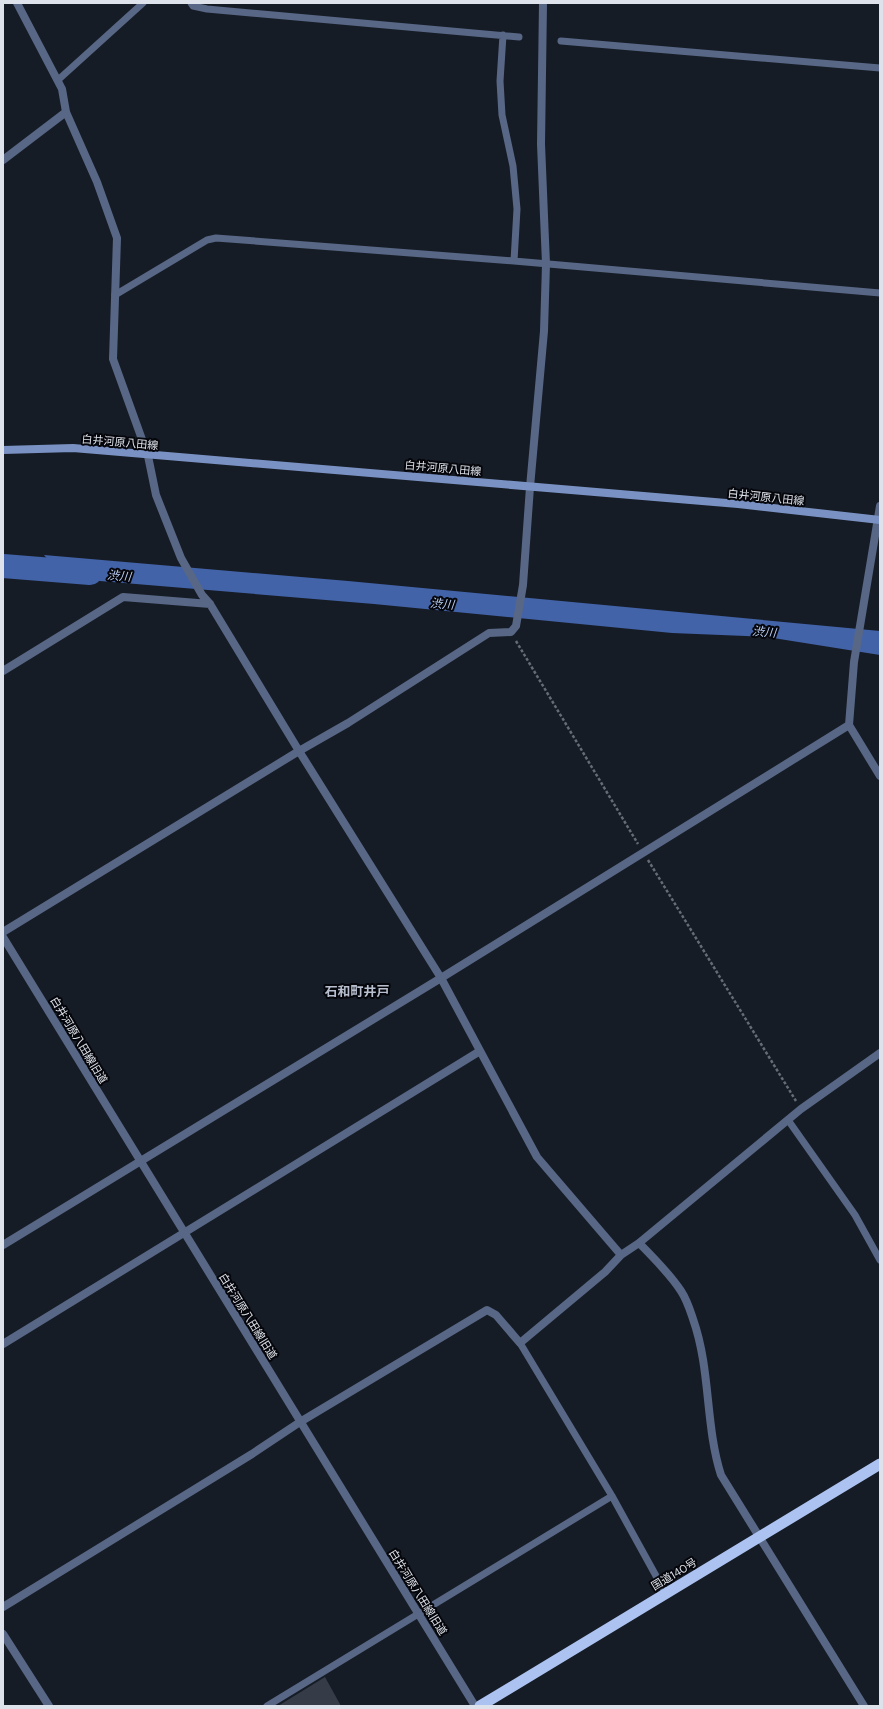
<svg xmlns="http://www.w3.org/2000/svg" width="883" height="1709" viewBox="0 0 883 1709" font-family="'DM Sans','Noto Sans JP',sans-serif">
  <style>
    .water { fill: #4363a8 }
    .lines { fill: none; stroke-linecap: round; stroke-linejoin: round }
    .river { stroke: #4363a8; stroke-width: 24 }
    .building { fill: #353b47 }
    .path { stroke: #666b74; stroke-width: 2.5; stroke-dasharray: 3 2; stroke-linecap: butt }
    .service { stroke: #586785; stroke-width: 7 }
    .minor { stroke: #586785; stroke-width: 8 }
    .tertiary { stroke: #586785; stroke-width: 8 }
    .secondary { stroke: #7a92c3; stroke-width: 8 }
    .trunk { stroke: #acc3f2; stroke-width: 11 }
    .labels { text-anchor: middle; stroke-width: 4; stroke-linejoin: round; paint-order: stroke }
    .street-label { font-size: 11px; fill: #dee2ea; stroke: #05060b }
    .water-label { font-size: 12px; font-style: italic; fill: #bbcff5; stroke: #05060b }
    .quarter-label { font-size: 13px; font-weight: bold; fill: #b8bfce; stroke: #05060b }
  </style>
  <rect width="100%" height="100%" fill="#161c26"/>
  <path class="water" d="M44,555L348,581L880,631V655L767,637L672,633L374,604L64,578Z"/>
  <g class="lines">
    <path class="river" d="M3,566L90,573"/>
  </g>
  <path class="building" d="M325,1677L341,1706H278Z"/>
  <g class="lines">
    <path class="path" d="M516,641L638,844
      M648,860L796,1101"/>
    <path class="service" d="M191,3L193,6L207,9L519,37
      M503,35L500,81L502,115L513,166L517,209L514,261
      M561,41L880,68
      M58,80L143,3
      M115,295L207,240L216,238L514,261L880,293
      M788,1120L855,1215L880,1260
      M520,1343L612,1496L666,1594
      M267,1706L612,1496"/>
    <path class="minor" d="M17,3L62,89L66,112L97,182L117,238L113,359L148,456L156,495L181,558L202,595L210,604L299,751L441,978L537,1157L621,1255
      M3,160L66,112
      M880,506L854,662L849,725L880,776
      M3,671L123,597L210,604
      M3,932L299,751L348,723L489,633L511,632L516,626L523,585L530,487
      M639,1243C653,1257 670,1274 681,1291C687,1300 690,1310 693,1319C711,1370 705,1425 721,1475L864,1706
      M3,1245L441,978L849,725
      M3,1344L480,1051
      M3,1607L252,1454L300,1422L487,1310L496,1315L520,1343L605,1272L621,1255L639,1243L801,1109L880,1053
      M3,1634L49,1706"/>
    <path class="tertiary" d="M530,487L544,331L546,264L541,144L543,3
      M3,937L475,1706"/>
    <path class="secondary" d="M3,450L73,448L738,504L880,520"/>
    <path class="trunk" d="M480,1706L880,1464"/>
  </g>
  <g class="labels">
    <g class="street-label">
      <text transform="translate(120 442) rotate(5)" y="4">白井河原八田線</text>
      <text transform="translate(443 468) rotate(5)" y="4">白井河原八田線</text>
      <text transform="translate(766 497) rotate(6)" y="4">白井河原八田線</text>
      <text transform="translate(79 1040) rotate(59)" y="4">白井河原八田線旧道</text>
      <text transform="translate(248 1316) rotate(58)" y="4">白井河原八田線旧道</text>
      <text transform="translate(674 1574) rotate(-31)" y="4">国道140号</text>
      <text transform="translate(418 1592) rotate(58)" y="4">白井河原八田線旧道</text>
    </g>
    <g class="water-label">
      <text transform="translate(119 576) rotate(5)" y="4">渋川</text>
      <text transform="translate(442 604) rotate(5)" y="4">渋川</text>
      <text transform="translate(764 632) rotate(5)" y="4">渋川</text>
    </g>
    <g class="quarter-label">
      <text x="357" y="996">石和町井戸</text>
    </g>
  </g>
  <rect width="883" height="1709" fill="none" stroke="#dee2ea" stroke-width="8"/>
</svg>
